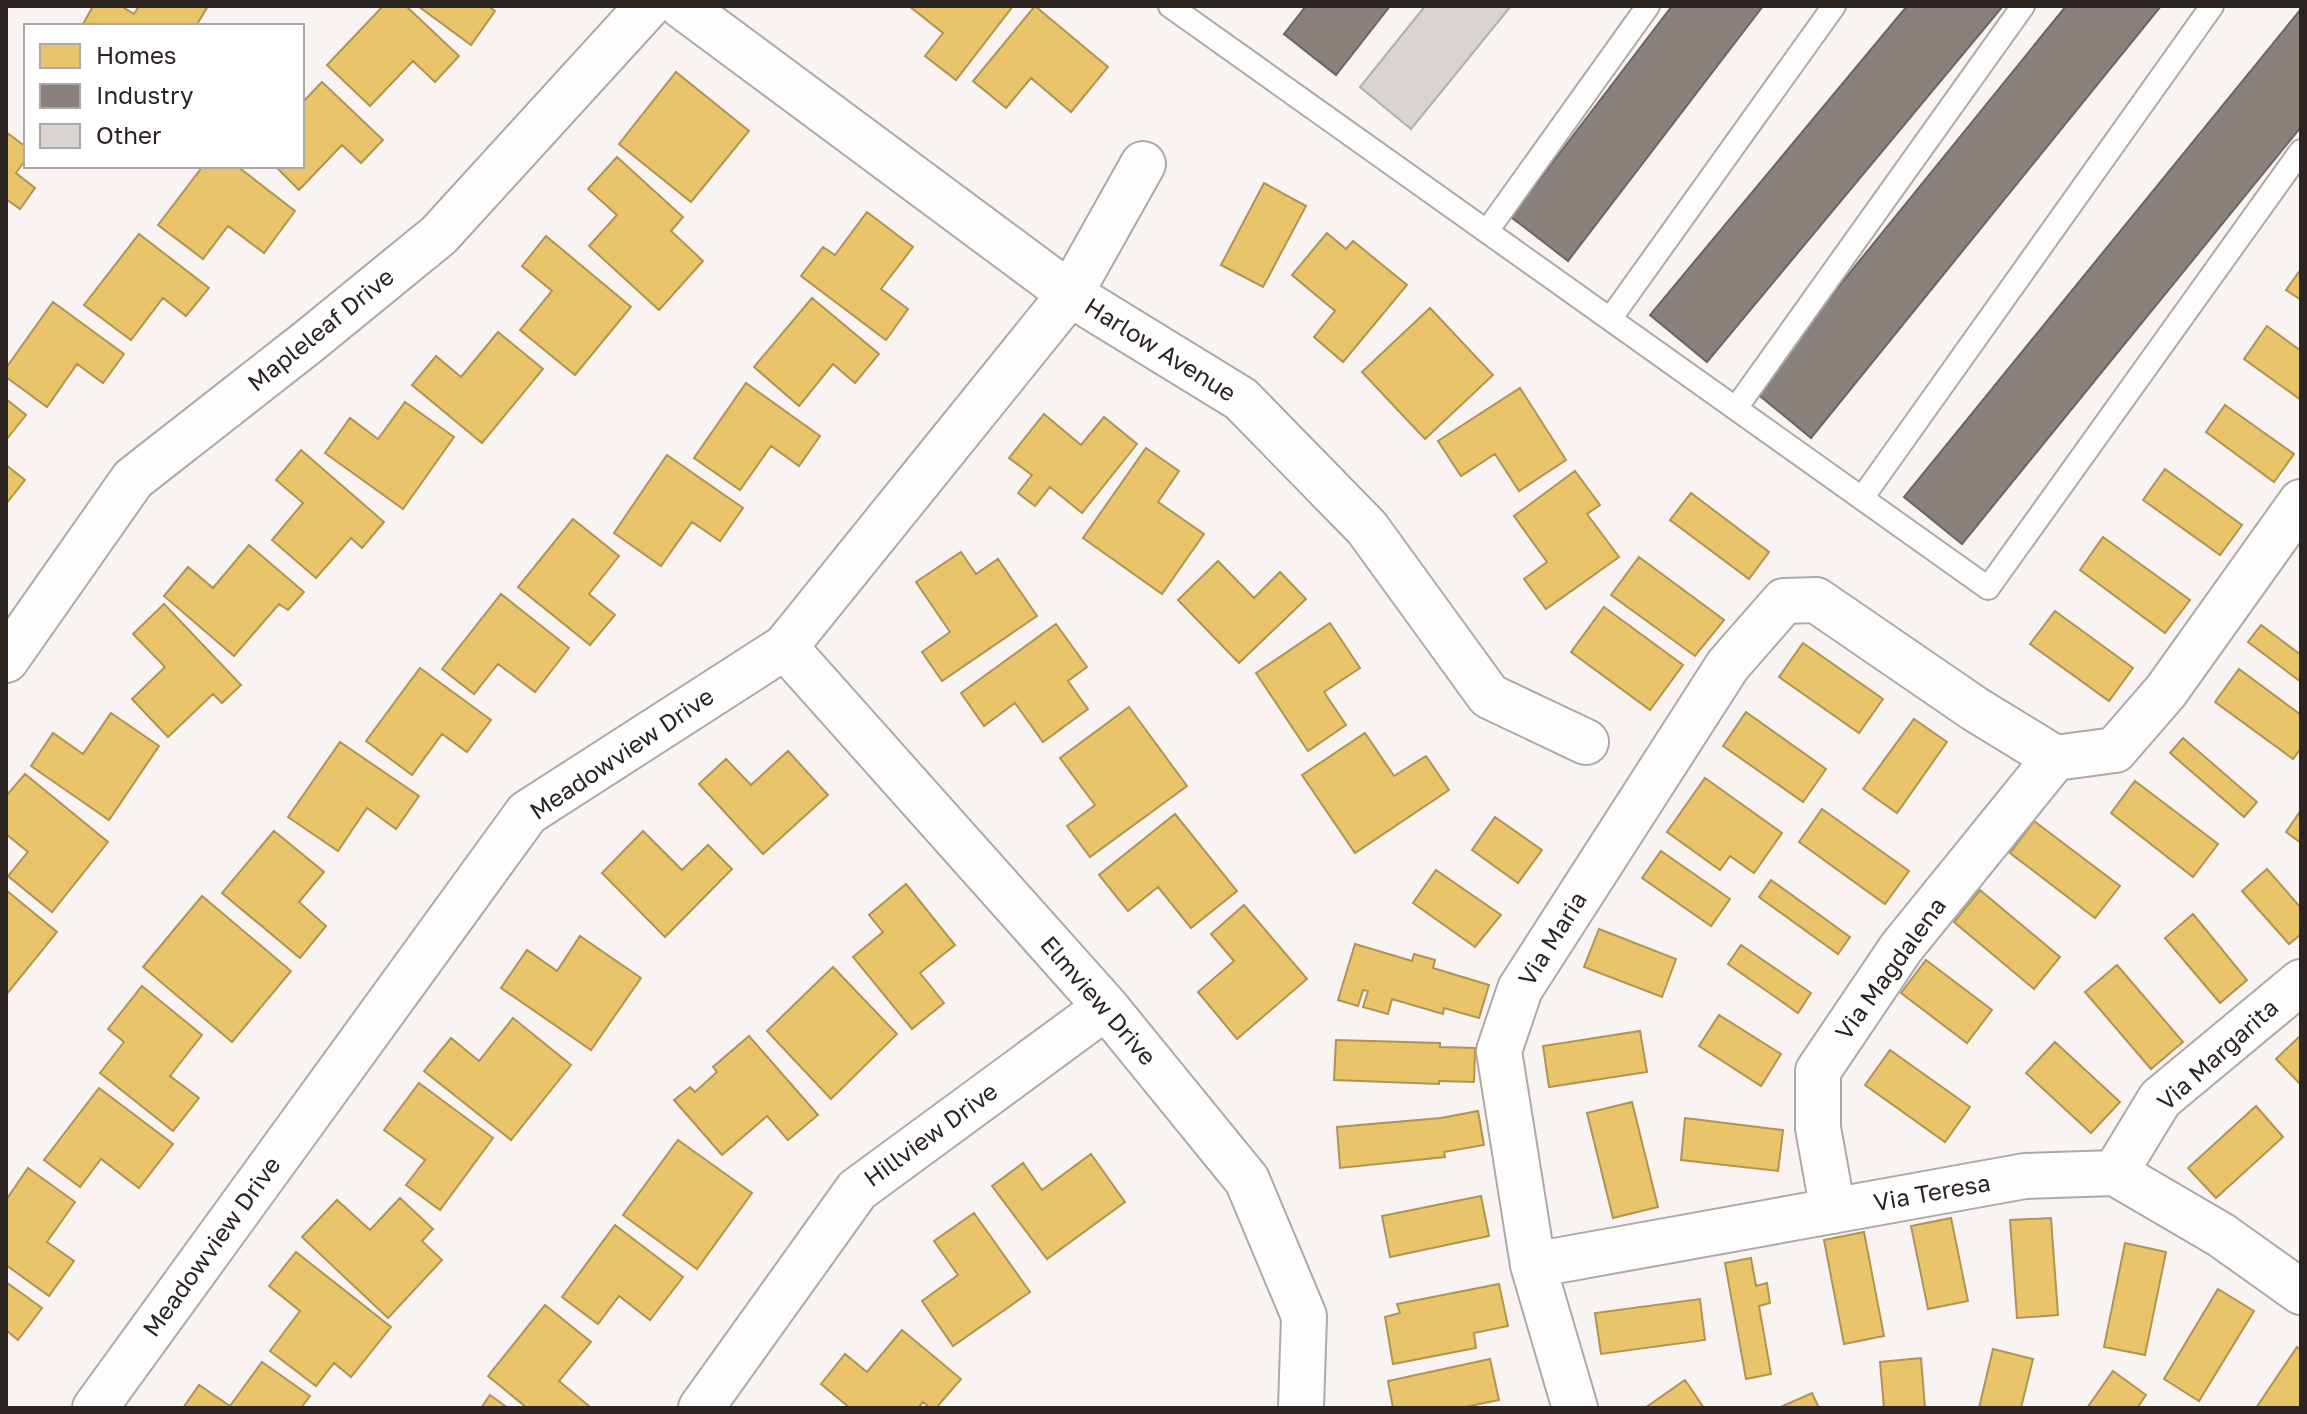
<svg xmlns="http://www.w3.org/2000/svg" width="2307" height="1414" viewBox="0 0 2307 1414" font-family="'Golos Text',sans-serif">
  <style>
    .homes { fill: #e9c46a; stroke: #b09454; stroke-width: 2 }
    .industry { fill: #8a817c; stroke: #6e6560; stroke-width: 2 }
    .building { fill: #dad4d0; stroke: #b5afac; stroke-width: 2 }
    .lines { fill: none; stroke-linecap: round; stroke-linejoin: round }
    .service-casing { stroke: #afa9a6; stroke-width: 26 }
    .minor-casing { stroke: #afa9a6; stroke-width: 48 }
    .service { stroke: #fefdfd; stroke-width: 22 }
    .minor { stroke: #fefdfd; stroke-width: 44 }
    .labels { text-anchor: middle; stroke-width: 8; stroke-linejoin: round; paint-order: stroke }
    .street-label { font-size: 24px; fill: #2c2420; stroke: #fff }
  </style>
  <rect width="100%" height="100%" fill="#f9f4f2"/>
  <path class="homes" d="M93,6H121L134,14L139,6H208L196,26H82Z
    M383,6H406L459,56L435,82L413,61L370,106L327,65Z
    M418,6H488L495,11L471,45Z
    M909,6H1013L956,80L925,56L943,33Z
    M1035,6L1108,67L1071,112L1031,78L1006,108L973,81Z
    M676,72L749,131L691,202L619,144Z
    M322,82L383,140L361,163L342,145L299,190L275,166H302V103Z
    M6,132L26,147V159L16,173L35,188L20,209L6,199Z
    M617,157L683,217L671,231L703,261L659,310L589,246L617,215L588,189Z
    M203,166H237L295,211L264,253L228,226L203,259L158,225Z
    M1264,183L1306,206L1263,287L1221,265Z
    M867,212L913,247L881,289L908,309L886,340L801,276L823,247L835,255Z
    M1327,233L1346,249L1353,241L1407,285L1343,362L1314,337L1335,311L1292,275Z
    M139,234L209,288L186,316L163,298L131,340L84,305Z
    M546,236L631,307L575,375L520,330L552,291L522,266Z
    M2301,269V300L2286,290Z
    M812,298L879,354L855,383L833,364L799,406L754,367Z
    M53,302L124,354L103,383L77,364L47,407L6,377V368Z
    M1430,308L1493,375L1425,439L1362,372Z
    M2267,326L2301,351V400L2244,359Z
    M498,332L543,369L482,443L412,385L436,356L461,377Z
    M746,383L820,436L799,466L771,446L740,490L694,458Z
    M1520,388L1566,460L1519,491L1495,454L1461,476L1438,441Z
    M6,399L26,415L6,440Z
    M405,402L454,437L403,509L325,453L350,418L378,439Z
    M2225,405L2294,454L2274,482L2206,432Z
    M1044,414L1081,445L1104,417L1137,444L1082,513L1050,487L1035,506L1018,493L1032,475L1009,458Z
    M1146,448L1179,471L1158,502L1204,534L1162,594L1083,538Z
    M301,450L384,522L362,548L351,538L316,578L272,540L303,503L276,480Z
    M667,455L743,508L720,541L692,522L661,566L614,533Z
    M6,465L25,480L6,504Z
    M2165,469L2242,525L2220,555L2143,500Z
    M1575,471L1600,505L1587,514L1619,557L1546,609L1524,579L1547,562L1514,516Z
    M1691,493L1769,552L1749,579L1670,520Z
    M573,519L619,556L589,594L615,615L590,645L518,587Z
    M2103,537L2190,600L2165,633L2080,570Z
    M249,545L304,592L288,610L279,604L234,656L164,596L188,567L213,588Z
    M961,552L976,574L998,559L1037,616L942,681L922,652L950,632L916,582Z
    M1639,557L1724,620L1695,656L1611,595Z
    M1218,561L1254,598L1280,572L1306,599L1239,663L1178,600Z
    M501,594L569,648L535,692L498,664L474,694L442,669Z
    M164,604L241,685L222,703L213,694L168,737L132,699L165,667L133,634Z
    M1604,607L1683,665L1650,710L1571,652Z
    M2055,611L2133,668L2109,701L2030,644Z
    M1330,623L1360,668L1324,692L1346,725L1308,751L1256,673Z
    M1056,624L1087,667L1068,681L1088,709L1043,742L1015,703L984,726L961,693Z
    M2261,625L2301,655V682L2248,642Z
    M1803,643L1883,699L1859,733L1779,677Z
    M420,668L491,720L467,752L442,734L412,775L366,741Z
    M2239,669L2301,715V748L2293,759L2215,702Z
    M1129,707L1187,786L1090,857L1067,826L1095,805L1060,758Z
    M1746,712L1826,769L1803,802L1723,746Z
    M111,713L159,746L109,820L31,766L53,733L83,754Z
    M1914,719L1947,742L1897,813L1863,789Z
    M1365,733L1394,776L1426,756L1449,790L1355,853L1302,775Z
    M2183,738L2257,802L2244,817L2170,753Z
    M340,742L419,796L396,829L367,808L338,851L288,817Z
    M788,751L828,795L763,854L699,784L726,759L751,785Z
    M25,774L108,842L52,912L8,876L28,852L6,834V796Z
    M1705,778L1782,833L1754,873L1730,856L1720,870L1667,832Z
    M2135,781L2218,844L2193,877L2111,813Z
    M1822,809L1909,871L1885,904L1799,842Z
    M2301,810V843L2286,832Z
    M1175,814L1237,891L1191,928L1158,887L1128,911L1099,875Z
    M1495,817L1542,850L1518,883L1472,850Z
    M2034,821L2120,886L2095,918L2010,853Z
    M274,831L324,872L299,902L326,926L300,958L222,893Z
    M643,831L682,870L708,845L732,869L665,937L602,873Z
    M1661,851L1730,899L1711,926L1642,878Z
    M2267,869L2301,908V934L2289,944L2242,891Z
    M1436,870L1501,915L1475,947L1413,903Z
    M1771,880L1850,937L1838,954L1759,897Z
    M906,884L955,945L920,973L944,1003L912,1029L853,957L883,932L869,915Z
    M6,890L57,932L6,995Z
    M1980,890L2060,957L2034,989L1954,922Z
    M202,896L291,971L232,1042L143,967Z
    M1244,905L1307,979L1237,1039L1198,992L1234,961L1211,934Z
    M2193,914L2247,980L2220,1003L2165,938Z
    M1599,929L1676,959L1662,997L1584,967Z
    M580,936L641,978L591,1050L501,988L527,950L557,971Z
    M1355,944L1412,961L1414,954L1435,960L1433,968L1489,985L1479,1018L1444,1008L1443,1014L1392,999L1388,1014L1363,1007L1368,991L1363,990L1358,1006L1338,1000Z
    M1741,945L1811,993L1798,1013L1728,964Z
    M1926,960L1992,1010L1967,1043L1901,993Z
    M2117,965L2183,1042L2151,1069L2085,992Z
    M833,967L897,1034L831,1099L767,1031Z
    M142,986L202,1035L170,1076L199,1098L173,1131L100,1073L124,1042L108,1029Z
    M1719,1015L1781,1054L1761,1086L1699,1046Z
    M513,1018L571,1065L511,1140L424,1071L451,1038L479,1061Z
    M1640,1031L1647,1072L1549,1087L1543,1046Z
    M2301,1035V1085L2276,1059Z
    M749,1036L818,1115L788,1140L767,1116L722,1155L674,1100L690,1087L695,1092L717,1072L713,1067Z
    M1336,1040L1440,1043V1047L1475,1048L1474,1082L1439,1081V1084L1334,1080Z
    M2055,1042L2120,1102L2091,1133L2026,1073Z
    M1890,1050L1970,1107L1945,1142L1865,1085Z
    M419,1083L493,1138L440,1210L406,1185L425,1160L384,1130Z
    M99,1088L173,1144L139,1188L101,1159L80,1187L44,1160Z
    M1632,1102L1658,1207L1613,1218L1587,1113Z
    M2256,1106L2283,1137L2216,1198L2188,1168Z
    M1478,1111L1484,1145L1444,1152L1445,1157L1340,1168L1337,1127L1441,1118Z
    M1685,1118L1783,1130L1778,1171L1681,1160Z
    M678,1140L752,1193L697,1269L623,1215Z
    M1091,1154L1125,1202L1047,1259L992,1186L1023,1163L1042,1190Z
    M28,1168L75,1202L47,1242L74,1261L49,1296L6,1265V1200Z
    M1481,1196L1489,1236L1390,1257L1382,1216Z
    M400,1198L433,1229L422,1241L442,1260L388,1318L302,1237L337,1200L370,1230Z
    M974,1213L1030,1292L953,1346L922,1301L958,1275L934,1241Z
    M1951,1218L1968,1301L1928,1309L1911,1226Z
    M2051,1218L2058,1315L2017,1318L2010,1220Z
    M615,1225L683,1277L650,1320L619,1296L598,1324L562,1297Z
    M1864,1232L1884,1336L1844,1344L1824,1240Z
    M2125,1243L2166,1252L2145,1355L2104,1347Z
    M296,1252L391,1327L351,1377L334,1363L316,1386L270,1351L300,1311L269,1286Z
    M1751,1258L1756,1286L1767,1283L1770,1303L1759,1306L1771,1374L1746,1379L1725,1263Z
    M6,1282L42,1308L18,1340L6,1330Z
    M1499,1284L1508,1326L1474,1333L1476,1348L1393,1364L1385,1317L1400,1313L1397,1304Z
    M2218,1289L2254,1311L2199,1401L2164,1379Z
    M1700,1299L1705,1340L1601,1354L1595,1313Z
    M545,1305L591,1342L559,1381L589,1406L587,1408H527L488,1376Z
    M902,1330L961,1379L936,1408H930L923,1402L918,1408H850L821,1384L845,1354L867,1372Z
    M2297,1347L2301,1350V1408H2256Z
    M1993,1349L2033,1359L2021,1408H1979Z
    M1921,1358L1925,1408H1884L1880,1362Z
    M1490,1359L1499,1400L1460,1408H1393L1388,1381Z
    M262,1362L310,1396L301,1408H183L199,1385L230,1406Z
    M2113,1371L2146,1395L2137,1408H2087Z
    M1685,1380L1704,1408H1645Z
    M1812,1393L1819,1408H1778Z
    M490,1395L508,1408H481Z"/>
  <path class="industry" d="M1306,6H1390L1336,75L1284,34Z
    M1672,6H1763L1568,261L1511,217Z
    M1907,6H2003L1707,362L1650,315Z
    M2066,6H2161L1811,438L1754,391Z
    M2301,9V127L1962,544L1904,497Z"/>
  <path class="building" d="M1425,6H1511L1411,129L1360,87Z"/>
  <g class="lines">
    <defs>
      <path id="service" d="M1170,6L1988,588L2301,151
        M1487,231L1648,6
        M1610,319L1834,6
        M1736,408L2023,6
        M1862,498L2212,6"/>
      <path id="minor" d="M682,6L1070,294L1241,399L1367,528L1489,696L1586,742
        M785,647L1106,1007L1247,1180L1304,1316L1301,1408
        M6,660L133,479L308,342L439,235L648,6
        M2115,1173L2160,1099L2301,982
        M1833,1211L1818,1128V1071L1901,948L2055,758
        M1533,1265L2025,1176L2115,1173L2221,1235L2301,1292
        M95,1408L527,813L785,647L1070,294L1143,164
        M701,1408L857,1190L1106,1007
        M1575,1408L1533,1265L1499,1051L1520,989L1728,665L1784,601L1816,600L1975,709L2055,758L2115,750L2166,691L2301,502"/>
    </defs>
    <use href="#service" class="service-casing"/>
    <use href="#minor" class="minor-casing"/>
    <use href="#service" class="service"/>
    <use href="#minor" class="minor"/>
  </g>
  <g class="labels">
    <g class="street-label">
      <text transform="translate(321 330) rotate(-39)" y="8">Mapleleaf Drive</text>
      <text transform="translate(1160 350) rotate(32)" y="8">Harlow Avenue</text>
      <text transform="translate(622 754) rotate(-34)" y="8">Meadowview Drive</text>
      <text transform="translate(1553 939) rotate(-58)" y="8">Via Maria</text>
      <text transform="translate(1891 969) rotate(-54)" y="8">Via Magdalena</text>
      <text transform="translate(1098 1001) rotate(49)" y="8">Elmview Drive</text>
      <text transform="translate(2218 1055) rotate(-42)" y="8">Via Margarita</text>
      <text transform="translate(931 1135) rotate(-36)" y="8">Hillview Drive</text>
      <text transform="translate(1932 1193) rotate(-10)" y="8">Via Teresa</text>
      <text transform="translate(212 1247) rotate(-54)" y="8">Meadowview Drive</text>
    </g>
  </g>
  <rect width="2307" height="1414" fill="none" stroke="#2c2420" stroke-width="16"/>
  <rect x="24" y="24" width="280" height="144" fill="#ffffff" stroke="#aba7a6" stroke-width="2"/>
  <rect x="40" y="44" width="40" height="24" fill="#e9c46a" stroke="#aba7a6" stroke-width="2"/>
  <text x="96" y="64" font-size="24" fill="#2c2420">Homes</text>
  <rect x="40" y="84" width="40" height="24" fill="#8a817c" stroke="#aba7a6" stroke-width="2"/>
  <text x="96" y="104" font-size="24" fill="#2c2420">Industry</text>
  <rect x="40" y="124" width="40" height="24" fill="#dad4d0" stroke="#aba7a6" stroke-width="2"/>
  <text x="96" y="144" font-size="24" fill="#2c2420">Other</text>
</svg>
